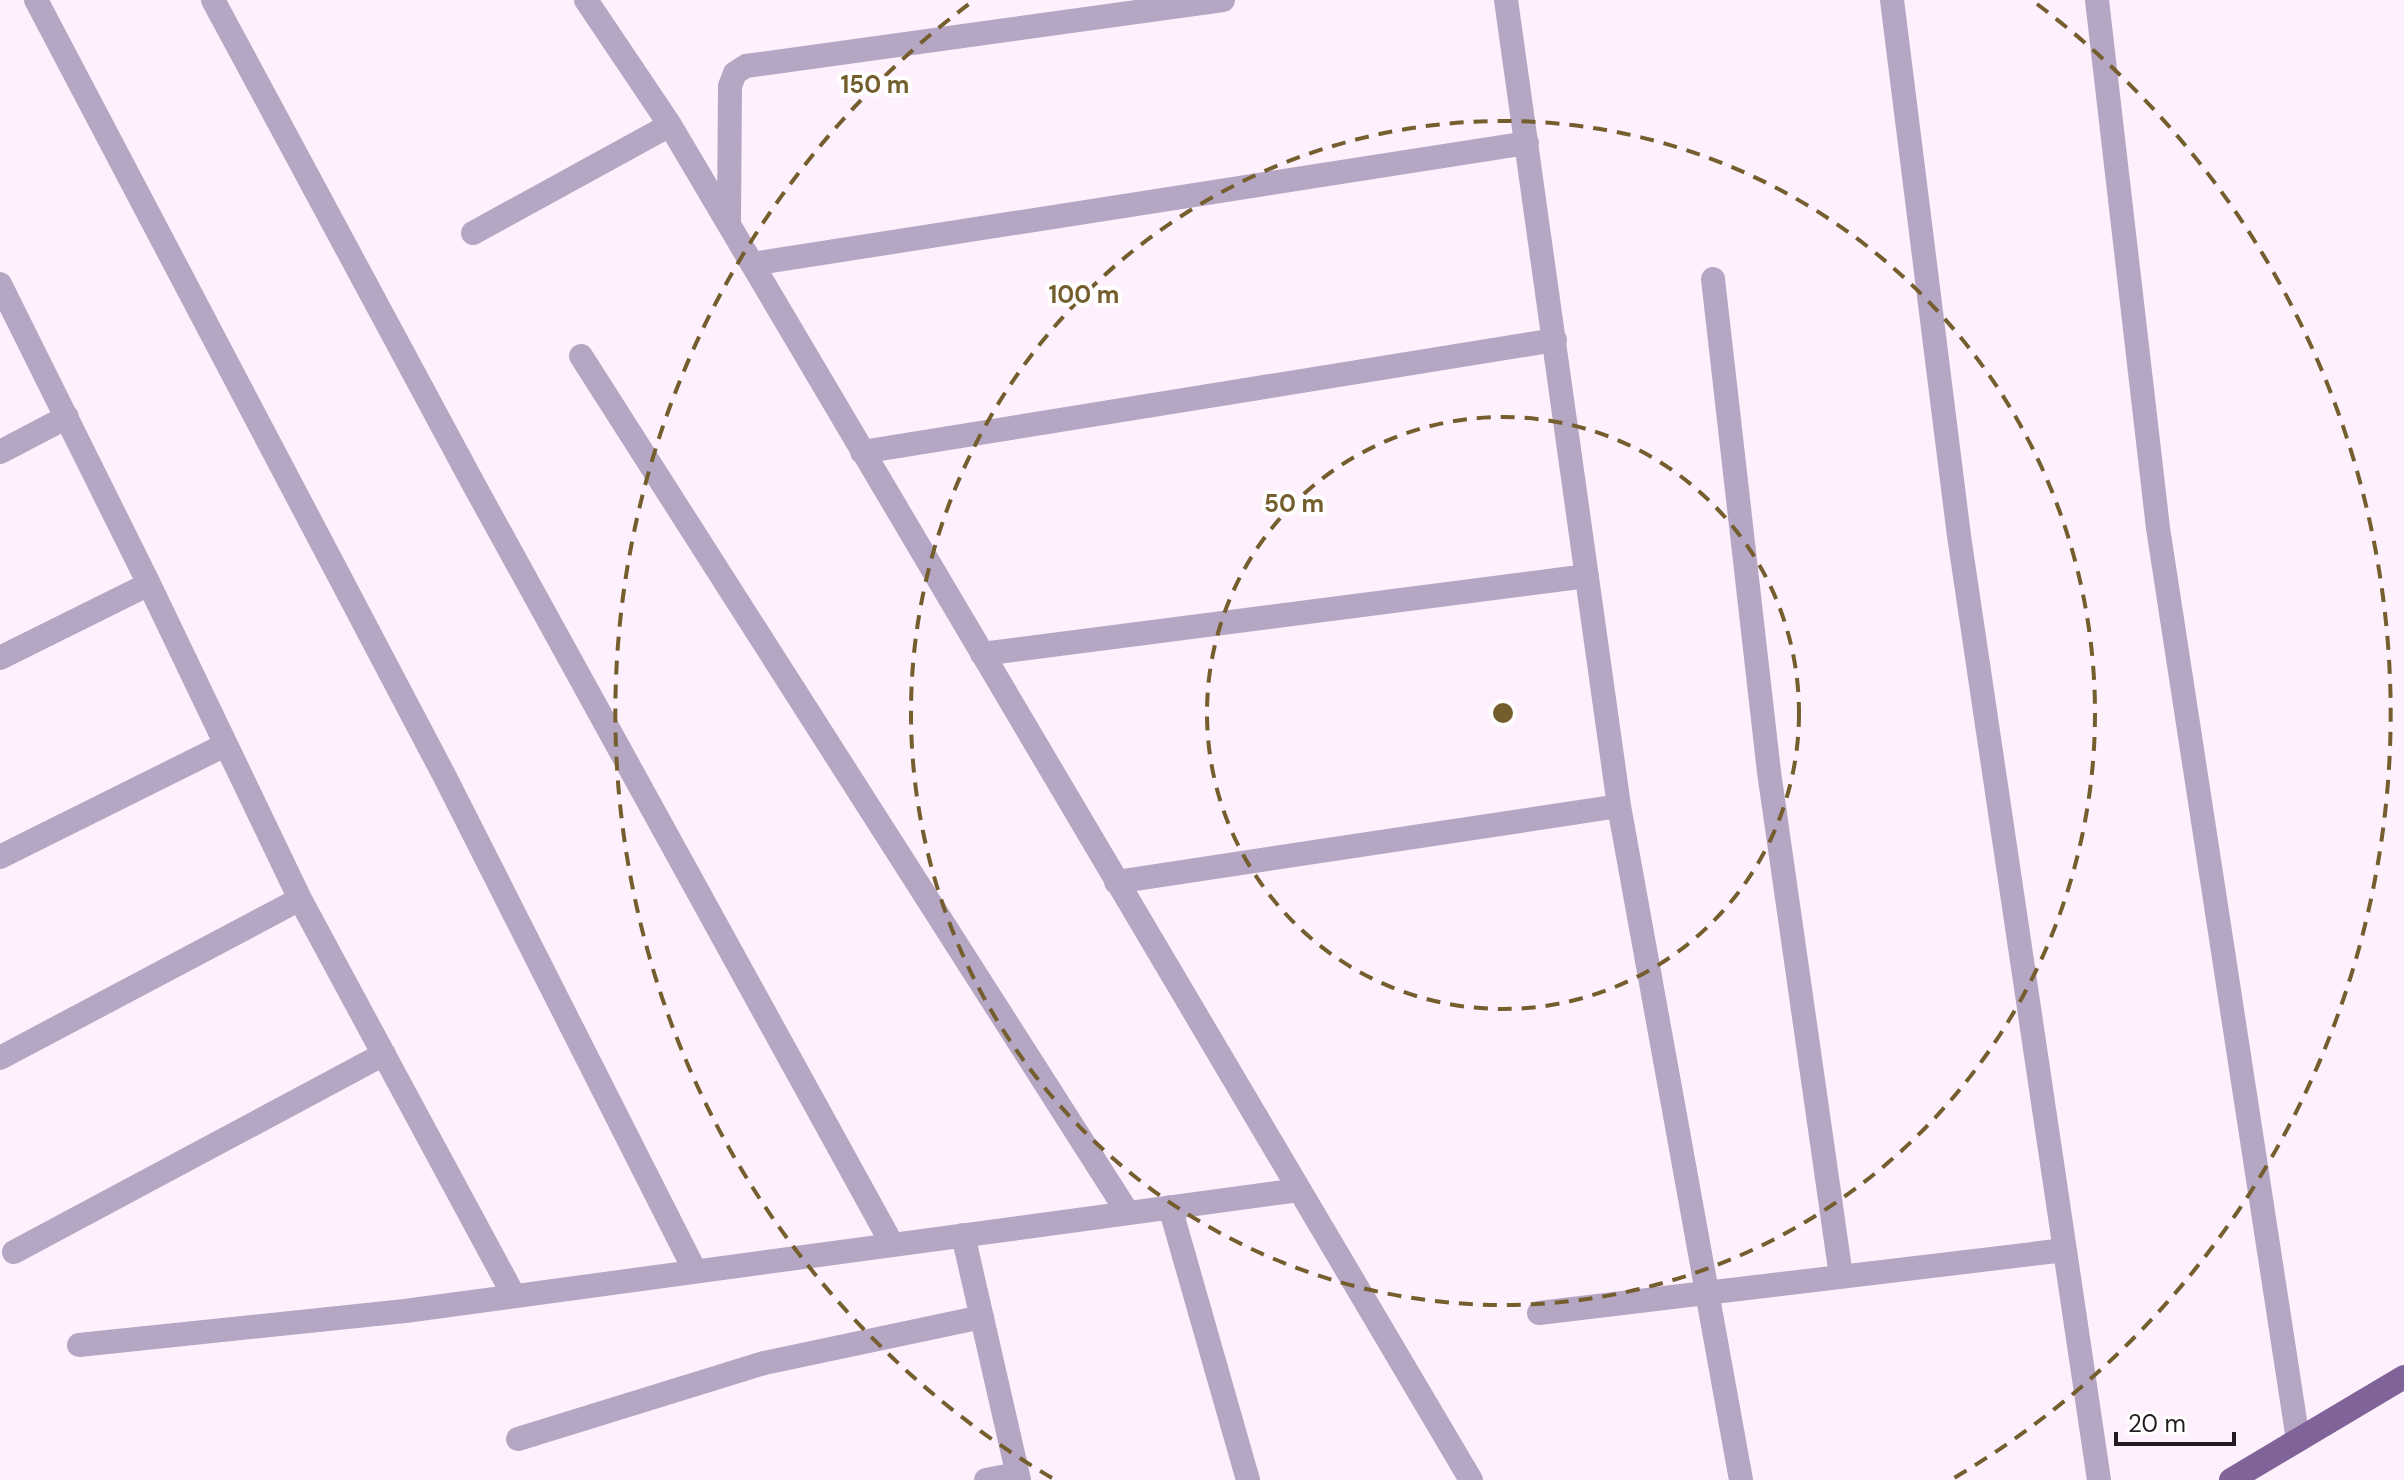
<svg xmlns="http://www.w3.org/2000/svg" width="2404" height="1480" viewBox="0 0 2404 1480" font-family="'DM Sans',sans-serif">
  <style>
    .lines { fill: none; stroke-linecap: round; stroke-linejoin: round }
    .minor { stroke: #b5a6c4; stroke-width: 24 }
    .major { stroke: #806398; stroke-width: 24 }
    .ring { fill: none; stroke: #755e2e; stroke-width: 4; stroke-dasharray: 14 10 }
    .centre { fill: #755e2e; stroke: #fff; stroke-width: 4 }
    .ring-label { font-size: 24px; text-anchor: middle; font-weight: bold; fill: #755e2e; stroke: #fff; stroke-width: 8; stroke-linejoin: round; paint-order: stroke }
  </style>
  <rect width="100%" height="100%" fill="#fef0fc"/>
  <g class="lines">
    <path class="minor" d="M36,0L445,777L695,1271
      M213,0L474,485L892,1244
      M586,0L670,125L1471,1480
      M1506,0L1619,806L1741,1480
      M1892,0L1959,536L2099,1480
      M2097,0L2158,528L2298,1440
      M729,223L730,86L735,73L746,66L1223,0
      M473,233L670,125
      M752,264L1527,143
      M1713,279L1769,772L1841,1276
      M0,284L149,584L300,899L514,1296
      M581,356L1128,1213
      M0,452L67,417
      M862,452L1555,340
      M982,654L1587,576
      M0,658L149,584
      M0,857L225,745
      M1116,882L1619,806
      M0,1058L300,899
      M1170,1207L1248,1480
      M963,1235L1019,1480
      M14,1252L384,1054
      M1539,1313L2065,1250
      M79,1345L405,1311L1299,1190
      M518,1439L764,1363L982,1317
      M986,1480L1017,1474"/>
    <path class="major" d="M2231,1480L2404,1377"/>
  </g>
  <g class="ring">
    <circle cx="1503" cy="713" r="296"/>
    <circle cx="1503" cy="713" r="592"/>
    <path d="M1052 1478A888 888 0 0 1 969 4M2037 4A888 888 0 0 1 1954 1478"/>
  </g>
  <circle cx="1503" cy="713" r="12" class="centre"/>
  <g class="ring-label">
    <text x="875" y="93">150 m</text>
    <text x="1084" y="303">100 m</text>
    <text x="1294" y="512">50 m</text>
  </g>
  <path d="M2116 1432v12h118v-12" fill="none" stroke="#241c22" stroke-width="4"/>
  <text x="2128" y="1432" font-size="24" fill="#241c22" stroke="#ffffff" stroke-width="6" paint-order="stroke">20 m</text>
</svg>
